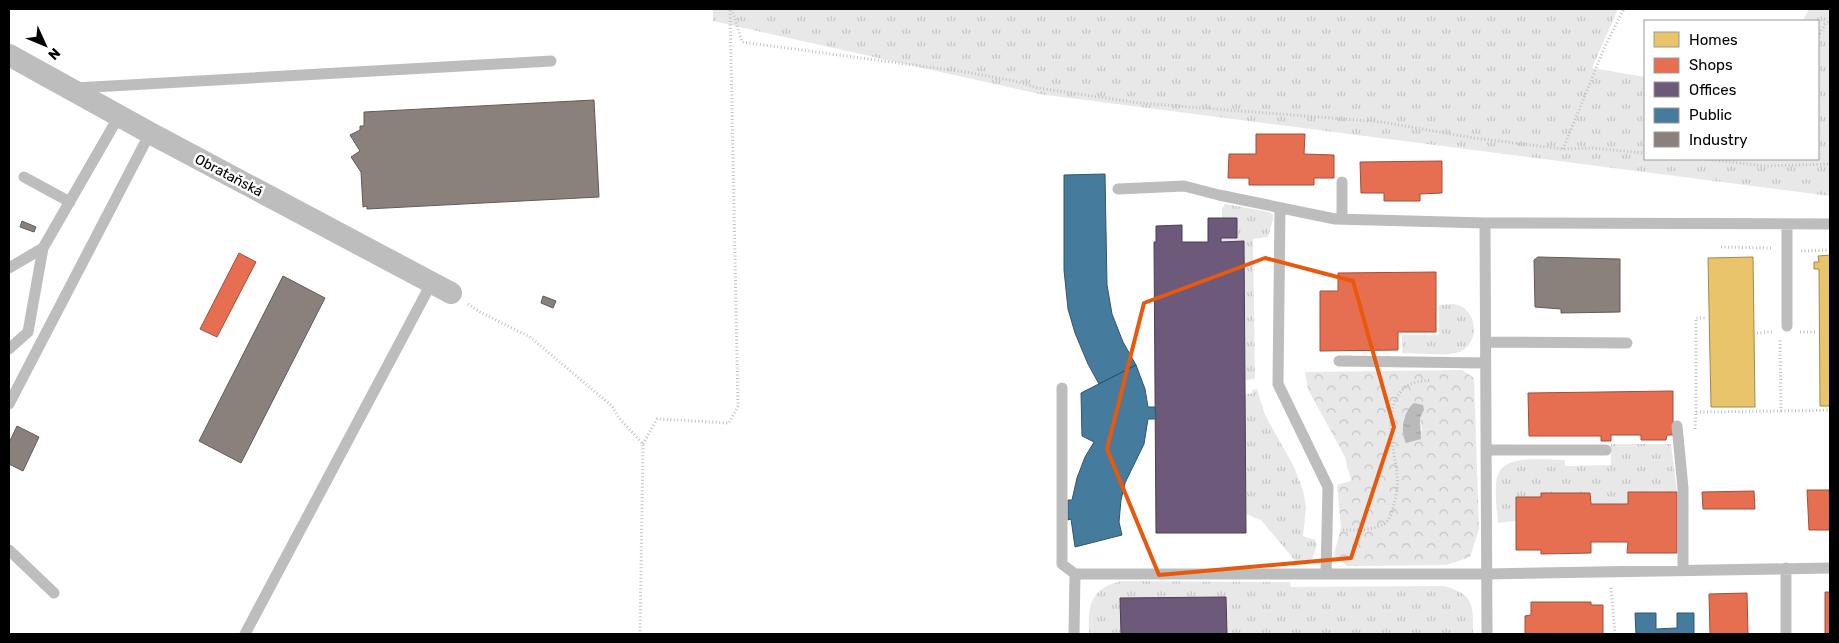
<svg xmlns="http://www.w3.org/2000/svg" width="1839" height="643" viewBox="0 0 1839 643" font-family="Rubik,sans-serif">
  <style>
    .grass { fill: url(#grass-tufts) }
    .forest { fill: url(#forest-crowns); fill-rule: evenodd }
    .water { fill: url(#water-ripples) }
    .homes { fill: #e9c46a; stroke: #a3894a }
    .shops { fill: #e76f51; stroke: #a24e39 }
    .offices { fill: #6d597a; stroke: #4c3e55 }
    .public { fill: #457b9d; stroke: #30566e }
    .industry { fill: #8a817c; stroke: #615a57 }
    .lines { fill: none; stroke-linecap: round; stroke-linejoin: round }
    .path { stroke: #c2c2c2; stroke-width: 3; stroke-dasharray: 1 2.5; stroke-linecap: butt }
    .service { stroke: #bdbdbd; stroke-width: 11 }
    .minor { stroke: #bdbdbd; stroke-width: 22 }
    .marked { fill: none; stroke: #e8590c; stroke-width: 4; stroke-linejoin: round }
    .labels { text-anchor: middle; stroke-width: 5; stroke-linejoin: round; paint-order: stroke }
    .street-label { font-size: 14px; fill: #000; stroke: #fff }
  </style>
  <defs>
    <pattern id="grass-tufts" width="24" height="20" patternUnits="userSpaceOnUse" patternTransform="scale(1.25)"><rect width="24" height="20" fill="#e8e8e8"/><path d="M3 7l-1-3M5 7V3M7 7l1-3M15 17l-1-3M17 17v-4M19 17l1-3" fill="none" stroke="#c5c5c5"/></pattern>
    <pattern id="forest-crowns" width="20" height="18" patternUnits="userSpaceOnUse" patternTransform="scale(1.25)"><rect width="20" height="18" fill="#e8e8e8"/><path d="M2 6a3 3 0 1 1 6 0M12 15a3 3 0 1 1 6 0" fill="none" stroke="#c5c5c5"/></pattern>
    <pattern id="water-ripples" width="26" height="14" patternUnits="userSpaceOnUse" patternTransform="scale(1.25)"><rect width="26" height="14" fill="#bababa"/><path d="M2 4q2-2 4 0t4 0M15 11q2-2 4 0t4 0" fill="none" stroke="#9e9e9e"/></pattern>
  </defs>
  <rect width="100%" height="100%" fill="#fff"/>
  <path class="grass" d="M713,9H1618L1592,68L1645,77V159H1818V21H1803L1809,9H1830V196L1039,94L713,21Z
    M1225,204L1269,212L1273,215V220L1268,237L1253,239L1255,379L1245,380L1244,242H1221V238H1237L1236,218H1222V208Z
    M1439,305C1445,305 1453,303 1458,305C1480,313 1479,348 1456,353C1444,356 1415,353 1402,353V335H1439Z
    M1257,389L1265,415L1293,465L1303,490L1306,508L1303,536L1315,540L1317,545L1312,559L1306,564H1298L1261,520L1246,514L1245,395L1252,393V390Z
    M1611,444H1671L1677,492H1628V504H1591L1590,493H1541V497H1516V521L1498,523C1497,510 1493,483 1499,472C1508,454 1548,460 1565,460V466L1611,465Z
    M1122,581L1290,582L1291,587L1444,586C1475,595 1473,605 1473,634H1227L1226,597L1121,598V634H1089C1088,605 1090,588 1122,581Z"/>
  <path class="forest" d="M1462,370L1474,378L1479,529L1470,557L1447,565L1347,566L1334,555L1341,527L1337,485L1351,481L1345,457L1308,389L1305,372ZM1424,410L1420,418L1422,430L1406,443L1404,439V417Z"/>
  <path class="water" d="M1414,403L1423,405L1424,410L1420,418L1421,439L1406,443C1400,431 1403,412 1414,403Z"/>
  <path class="homes" d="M1830,255V406H1820L1819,269H1814V262H1819L1818,256Z
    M1753,257L1755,407H1711L1708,258Z"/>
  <path class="shops" d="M1256,134H1305L1304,154L1334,155V178H1314V185H1249V178H1228L1229,154H1256Z
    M1442,161V193L1420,194V201H1384V193H1361L1360,162Z
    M239,253L256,262L217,337L200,329Z
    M1436,272V332H1398V350L1320,351V291H1338V273Z
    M1673,391V435H1667L1666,440H1641V435H1611V441H1601V436H1529L1528,393Z
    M1807,490H1830V533V530H1809Z
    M1754,491L1755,509H1703L1702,492Z
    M1628,492H1677V553H1627L1628,542H1591V553L1541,554V550H1516V497H1541V493H1590L1591,504H1628Z
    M1825,592H1830V634H1825Z
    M1747,593L1748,634H1710L1709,594Z
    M1531,602H1591V605H1603V634H1525V616L1531,615Z"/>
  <path class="offices" d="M1208,218H1237V238H1221V242L1244,241L1246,533H1156L1154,242H1156V226L1182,225V242H1208Z
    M1226,597L1227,634H1121L1120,598Z"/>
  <path class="public" d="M1105,174L1107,285L1112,314L1123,342L1136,365L1099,384L1088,364L1075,333L1068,309L1064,270V175Z
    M1136,365L1145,389L1148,407H1155L1156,419H1148L1144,444L1125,483L1121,500L1119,522L1122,535L1075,547L1071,519L1068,520V500H1072L1077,478L1085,457L1094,442L1082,436L1081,393Z
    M1635,613H1656V629L1677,628V613H1694V634H1636Z"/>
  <path class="industry" d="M594,100L599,197L367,209V206L363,207L361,172L351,157L360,151L350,135L360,130V126H364V112Z
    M22,221L36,227L34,232L20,227Z
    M1538,257L1620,259V312L1561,313V309L1535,307L1534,260Z
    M283,276L325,298L241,463L199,441Z
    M543,296L556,301L553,308L541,303Z
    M17,426L39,437L23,471L9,464V443Z"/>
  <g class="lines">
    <path class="path" d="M732,9L742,42L966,72L1019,82L1038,88L1139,103L1382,122L1474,138L1563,149L1592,148L1645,153
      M1818,37L1825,24L1830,20
      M1563,149L1606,44L1624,9
      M1705,159L1765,166L1830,164
      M1721,247L1772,248
      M1801,251L1830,250
      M468,304L480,312L530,337L612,406L619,418L643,444L640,634
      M1800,332H1817
      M1757,333L1773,332
      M1781,411L1830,410
      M1696,412V318H1707
      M1695,429L1696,412L1781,411L1780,339
      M643,444L657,419L729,423L738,406L730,9
      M1343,530C1355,530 1377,531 1387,521C1391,517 1393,509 1394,504C1397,494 1398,483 1397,474C1394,447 1380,402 1409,385C1415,381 1425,381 1431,380
      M1611,588L1615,634"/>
    <path class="service" d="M75,88L551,61
      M24,177L70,202
      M1342,182V219
      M1118,189L1184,186L1219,195L1335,219L1485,223L1830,224
      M1280,208L1278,384L1328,487L1326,574
      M1485,223L1487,634
      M1787,224V326
      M9,268L43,248
      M1486,342L1627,343
      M9,349L28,332L43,248L119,116
      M1339,361L1485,363
      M1062,388V564L1075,574
      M9,404L150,133
      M1677,426L1683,488V570
      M1486,450H1606
      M9,550L54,593
      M1786,568V634
      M245,634L432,282
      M1074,634L1075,574H1487L1830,568"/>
    <path class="minor" d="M9,55L150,133L451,293"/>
  </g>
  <path class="marked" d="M1265,258L1353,281L1394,427L1351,558L1159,575L1107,449L1144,303Z"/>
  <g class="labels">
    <g class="street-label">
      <text transform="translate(229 175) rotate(28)" y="5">Obrataňská</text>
    </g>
  </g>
  <rect width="1839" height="643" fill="none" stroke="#000000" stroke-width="20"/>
  <rect x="1644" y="20" width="175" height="140" fill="#ffffff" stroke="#999999"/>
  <rect x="1654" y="32" width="25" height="15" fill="#e9c46a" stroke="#999999"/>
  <text x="1689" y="45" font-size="15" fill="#000000">Homes</text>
  <rect x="1654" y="58" width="25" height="15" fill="#e76f51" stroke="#999999"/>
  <text x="1689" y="70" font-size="15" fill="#000000">Shops</text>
  <rect x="1654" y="82" width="25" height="15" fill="#6d597a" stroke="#999999"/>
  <text x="1689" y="95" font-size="15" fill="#000000">Offices</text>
  <rect x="1654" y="108" width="25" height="15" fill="#457b9d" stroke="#999999"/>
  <text x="1689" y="120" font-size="15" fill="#000000">Public</text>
  <rect x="1654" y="132" width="25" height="15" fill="#8a817c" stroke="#999999"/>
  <text x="1689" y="145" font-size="15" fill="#000000">Industry</text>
  <g transform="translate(45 45) rotate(134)" stroke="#ffffff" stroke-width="4" paint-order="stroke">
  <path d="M0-4L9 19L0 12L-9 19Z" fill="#000000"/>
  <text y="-8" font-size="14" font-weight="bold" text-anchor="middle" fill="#000000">N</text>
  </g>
</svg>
